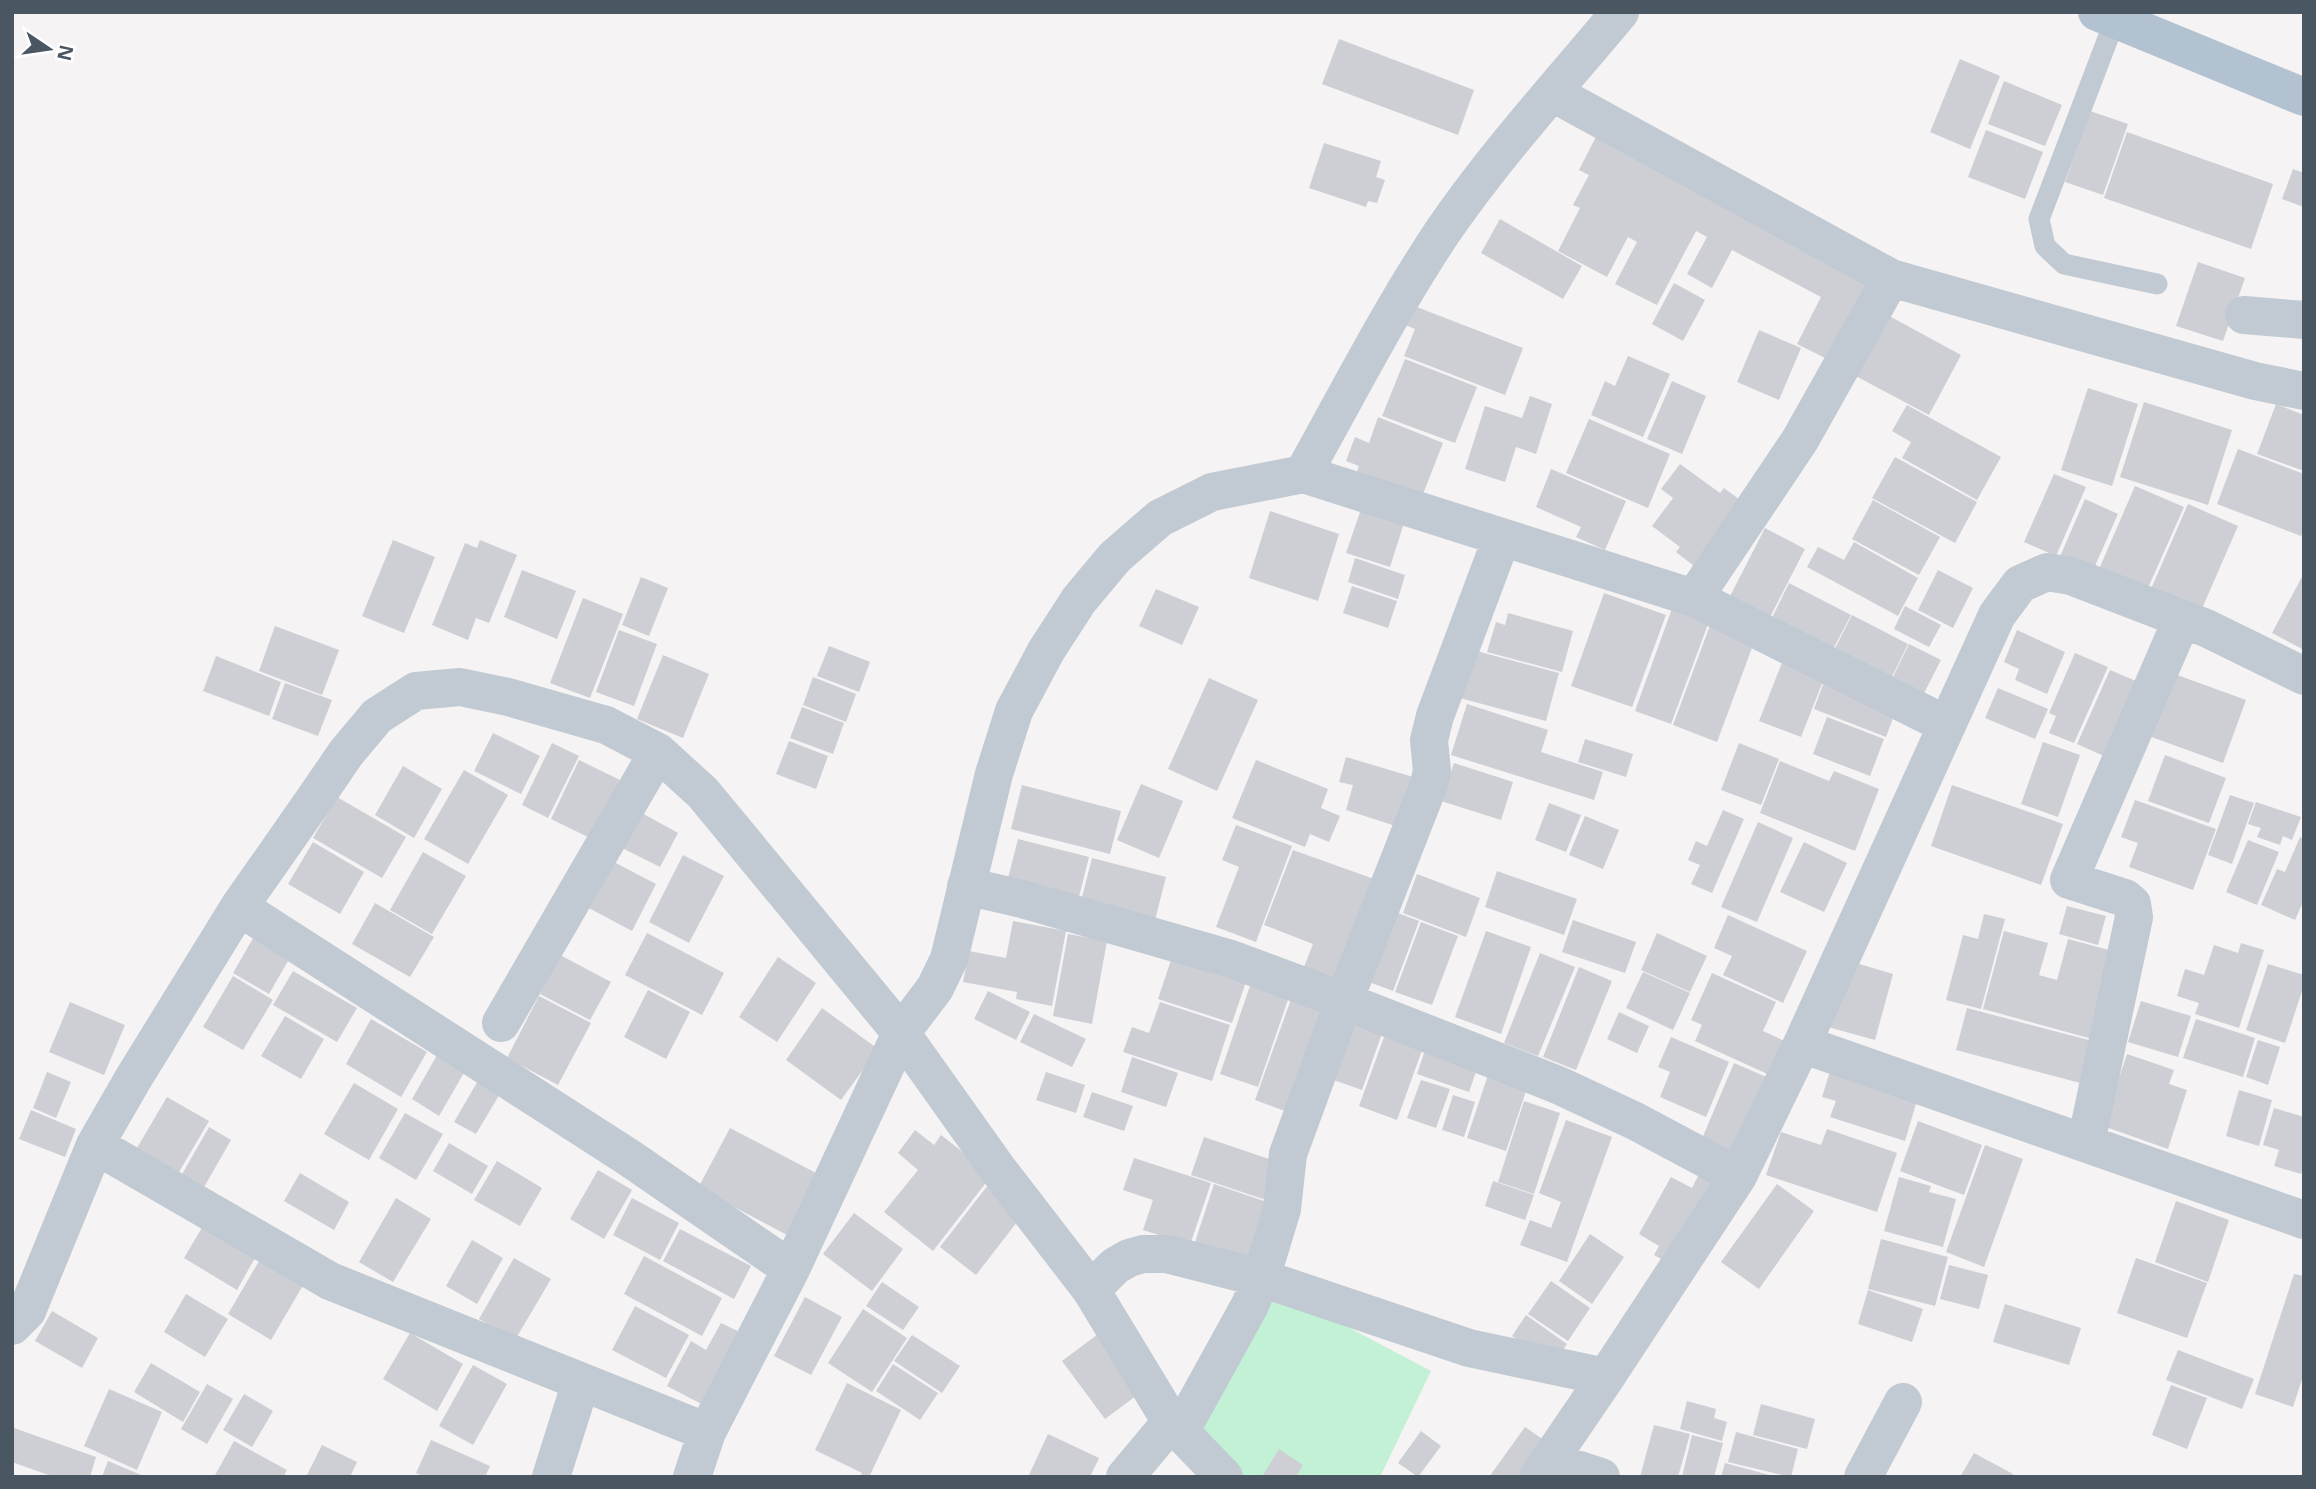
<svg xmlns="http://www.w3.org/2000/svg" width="2316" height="1489" viewBox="0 0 2316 1489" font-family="'Open Sans',sans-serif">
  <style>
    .green { fill: #c3f1d5 }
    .building { fill: #cdcfd5 }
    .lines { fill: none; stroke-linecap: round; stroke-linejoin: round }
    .lane { stroke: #c1cad2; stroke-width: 21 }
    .street { stroke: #c1cad2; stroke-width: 38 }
    .primary { stroke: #b3c2d1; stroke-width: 38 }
  </style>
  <rect width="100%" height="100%" fill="#f5f3f3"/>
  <path class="green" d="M1270,1286L1431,1371L1380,1477H1235L1188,1437Z"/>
  <path class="building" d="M1339,39L1474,90L1458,135L1322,84Z
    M1960,59L2000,76L1970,149L1930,132Z
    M2004,81L2062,105L2045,146L1988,124Z
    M2090,111L2128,124L2103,195L2065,182Z
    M1986,130L2043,152L2025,199L1968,177Z
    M2127,132L2273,184L2251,249L2104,198Z
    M1598,133L1880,281L1837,364L1797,344L1821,297L1732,250L1712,288L1687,274L1707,237L1696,231L1657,305L1615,284L1637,242L1628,237L1607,277L1558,251L1580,208L1573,205L1589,175L1579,170Z
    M1324,143L1381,161L1376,177L1385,180L1377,203L1368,201L1366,207L1309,188Z
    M2293,169L2304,173V207L2282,199Z
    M1500,219L1582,266L1563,299L1481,253Z
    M2198,262L2245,278L2223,341L2176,326Z
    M1674,283L1705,300L1683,341L1652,324Z
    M1409,304L1523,348L1505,395L1404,356L1415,329L1401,323Z
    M1882,312L1961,355L1929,415L1850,373Z
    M1759,330L1801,348L1779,400L1737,382Z
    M1628,356L1670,374L1643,437L1591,415L1605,381L1615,386Z
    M1405,359L1477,387L1455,443L1382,416Z
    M1672,381L1706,396L1682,454L1647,439Z
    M2088,388L2138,404L2112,486L2061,470Z
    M1530,396L1552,404L1536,454L1516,447L1505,482L1465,469L1485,406L1522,418Z
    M2144,402L2232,430L2208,505L2120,477Z
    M2276,404L2304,415V471L2257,454Z
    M1907,405L2001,457L1977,500L1902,458L1911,442L1892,431Z
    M1378,417L1443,443L1421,499L1356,474L1359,466L1346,461L1355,437L1369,443Z
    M1589,419L1670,454L1648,508L1566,473Z
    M2238,449L2304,474V529L2301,536L2217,504Z
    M1895,457L1977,502L1955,543L1872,498Z
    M1680,464L1720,493L1724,488L1748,506L1699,570L1676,552L1680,547L1652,526L1673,498L1661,489Z
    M1551,469L1626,501L1605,550L1576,537L1581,527L1536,507Z
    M2054,474L2086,487L2056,556L2024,542Z
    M2135,486L2184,507L2144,597L2096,576Z
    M2085,499L2118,514L2091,575L2058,561Z
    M1873,500L1940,537L1919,575L1852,539Z
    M2188,504L2238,526L2197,620L2147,598Z
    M1361,509L1404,523L1390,567L1346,553Z
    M1270,511L1339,534L1318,601L1249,578Z
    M1765,528L1805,549L1766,625L1726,604Z
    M393,540L435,557L404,633L362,616Z
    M480,540L517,555L489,623L476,618L468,640L432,625L465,543L477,548Z
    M1854,542L1918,578L1898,616L1807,567L1818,547L1844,560Z
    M1355,558L1405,575L1398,599L1348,582Z
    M522,570L576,591L557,639L504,617Z
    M1938,570L1973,588L1953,628L1918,610Z
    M2304,573V650L2272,633Z
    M641,577L668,588L649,636L622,625Z
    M1789,583L1851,615L1829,657L1768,626Z
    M1352,586L1397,601L1388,628L1343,613Z
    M1156,589L1199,607L1182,645L1139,626Z
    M1604,593L1666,615L1632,707L1571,686Z
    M583,598L623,614L590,698L550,683Z
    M1674,603L1711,616L1671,724L1635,711Z
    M1905,606L1941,625L1929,647L1894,629Z
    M1508,613L1573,631L1562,672L1487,652L1496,622L1505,625Z
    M1852,615L1908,644L1887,687L1830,658Z
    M1712,620L1756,637L1717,742L1673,725Z
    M275,626L339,650L322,695L259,671Z
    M619,630L657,644L634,706L596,692Z
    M2017,630L2065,652L2047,694L2015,680L2019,669L2004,662Z
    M1909,644L1941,660L1919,703L1888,687Z
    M829,646L870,662L859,692L817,676Z
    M1469,649L1559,673L1546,721L1456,697Z
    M2075,653L2108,667L2074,743L2049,733L2056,716L2049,713Z
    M663,655L709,674L683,738L637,719Z
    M216,656L281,682L269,716L203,691Z
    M1783,660L1825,676L1801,737L1759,721Z
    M2110,670L2148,686L2115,761L2077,744Z
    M2169,672L2246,700L2223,763L2146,735Z
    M813,677L856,694L846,722L803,705Z
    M1209,678L1258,700L1217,791L1168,769Z
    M1824,682L1896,710L1886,737L1814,709Z
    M285,683L332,700L318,736L272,719Z
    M1998,688L2048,709L2035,739L1985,718Z
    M1467,704L1548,730L1541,752L1603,772L1594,800L1451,755Z
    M802,707L844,723L833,754L790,738Z
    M1827,717L1884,739L1870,776L1813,754Z
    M493,733L540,756L521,794L474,771Z
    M1585,739L1633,754L1626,777L1578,762Z
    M789,741L828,756L816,789L776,774Z
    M2043,742L2080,755L2058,817L2021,804Z
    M552,743L579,756L548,818L522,805Z
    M1739,743L1779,759L1761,805L1721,790Z
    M2165,755L2226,778L2209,823L2148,801Z
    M1346,757L1420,779L1405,829L1346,810L1353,785L1339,782Z
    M579,760L620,780L592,839L551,819Z
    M1256,760L1328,789L1321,808L1340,816L1329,842L1310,834L1305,847L1232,818Z
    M1780,761L1829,781L1834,771L1879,789L1855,851L1760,813Z
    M1454,763L1513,782L1501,820L1441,801Z
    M403,766L442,789L414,838L375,815Z
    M464,770L508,795L468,864L424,839Z
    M1141,784L1183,801L1159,858L1117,840Z
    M1022,785L1121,811L1110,854L1011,829Z
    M1952,785L2063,824L2041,885L1931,846Z
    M2230,795L2254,803L2232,864L2208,855Z
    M337,797L406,837L382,878L313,838Z
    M2135,800L2216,829L2193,890L2129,867L2138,843L2121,837Z
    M2256,802L2301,817L2292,840L2283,836L2280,845L2257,837L2261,828L2248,824Z
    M1549,803L1581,815L1566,852L1535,840Z
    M1723,810L1744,819L1712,893L1691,884L1700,865L1688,860L1696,841L1707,846Z
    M640,812L678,833L660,867L622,848Z
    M1585,816L1619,830L1603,869L1569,855Z
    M1758,822L1793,838L1757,922L1721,907Z
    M1236,825L1292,846L1256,942L1216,927L1239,867L1222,860Z
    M2300,837L2304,839V900L2295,920L2261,905L2277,869L2285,872Z
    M1018,839L1089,857L1078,901L1007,882Z
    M2248,840L2279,852L2257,905L2226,892Z
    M313,842L364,872L340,914L288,884Z
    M1804,842L1847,863L1824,912L1780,892Z
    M1293,850L1388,884L1350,983L1304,967L1313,944L1264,925Z
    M423,852L466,876L432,934L390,910Z
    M683,855L724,876L689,943L649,922Z
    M1092,858L1166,877L1155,920L1081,901Z
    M610,860L656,884L632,931L585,906Z
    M1497,871L1577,899L1564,935L1485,907Z
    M1417,874L1480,898L1466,937L1403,913Z
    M375,903L434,937L410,977L352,944Z
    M2067,906L2106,916L2098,945L2059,934Z
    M1387,909L1419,921L1393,991L1361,979Z
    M1984,914L2005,919L1981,1009L1946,1000L1963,935L1978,939Z
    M1728,915L1807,951L1783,1003L1723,975L1732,956L1714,948Z
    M1573,920L1636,942L1625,973L1562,952Z
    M1013,921L1066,931L1052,1006L1016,999L1017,992L963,982L969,951L1006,958Z
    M1421,922L1458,936L1432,1005L1395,992Z
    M1486,931L1531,947L1501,1034L1455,1017Z
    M2004,931L2048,943L2039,975L2057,980L2068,939L2120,953L2096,1040L1983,1009Z
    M256,933L292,954L269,994L233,973Z
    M647,933L724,973L702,1015L625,975Z
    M1657,933L1707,956L1690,992L1641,970Z
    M1068,934L1107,941L1092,1024L1053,1016Z
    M2241,943L2264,950L2239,1028L2195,1014L2199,1003L2177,996L2185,969L2204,975L2214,945L2238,953Z
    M1540,953L1575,967L1538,1056L1504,1043Z
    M1173,954L1247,979L1232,1023L1158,999Z
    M560,955L611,982L590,1020L540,994Z
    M778,957L816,983L777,1042L739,1017Z
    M1846,960L1893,974L1875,1040L1828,1027Z
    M2268,964L2304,975V985L2285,1043L2246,1030Z
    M1579,967L1612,981L1576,1070L1543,1057Z
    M293,971L357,1008L337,1042L273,1005Z
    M1643,972L1690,993L1673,1030L1626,1008Z
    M1712,973L1776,1002L1763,1031L1789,1043L1774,1077L1695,1041L1702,1025L1691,1020Z
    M1254,974L1292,988L1258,1087L1220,1074Z
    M233,976L273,1000L243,1050L203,1027Z
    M1295,988L1339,1003L1299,1116L1255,1100Z
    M648,990L690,1012L666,1059L624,1037Z
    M988,991L1030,1012L1016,1040L974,1019Z
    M539,996L591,1023L558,1085L507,1058Z
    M2141,1001L2191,1016L2178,1057L2128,1042Z
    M70,1002L125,1025L104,1075L49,1052Z
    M1160,1002L1230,1025L1212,1081L1123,1052L1132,1027L1149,1033Z
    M822,1008L878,1049L841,1100L786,1060Z
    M1967,1008L2096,1042L2084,1084L1956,1050Z
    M1348,1012L1385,1025L1362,1090L1325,1077Z
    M1619,1012L1649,1026L1637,1053L1607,1039Z
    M1034,1014L1086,1039L1072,1067L1020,1042Z
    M285,1016L324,1039L301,1079L261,1056Z
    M371,1019L427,1052L401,1097L346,1064Z
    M2196,1019L2255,1038L2243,1077L2183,1058Z
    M1388,1026L1426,1039L1397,1120L1359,1106Z
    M1671,1037L1729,1062L1706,1117L1660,1097L1670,1072L1658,1067Z
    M2258,1040L2280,1047L2268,1085L2246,1077Z
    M1428,1041L1480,1060L1469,1092L1417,1074Z
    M2127,1054L2174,1070L2169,1084L2187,1090L2168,1149L2103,1126Z
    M437,1055L465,1071L439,1116L412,1099Z
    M1132,1057L1178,1073L1166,1107L1121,1092Z
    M1734,1063L1771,1079L1738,1157L1701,1141Z
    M1831,1068L1918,1097L1905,1141L1830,1117L1836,1101L1822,1097Z
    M47,1072L71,1082L56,1118L33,1108Z
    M1046,1072L1085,1085L1076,1113L1036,1100Z
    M1488,1075L1527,1088L1506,1151L1467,1138Z
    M479,1079L501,1092L476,1134L454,1122Z
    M1421,1080L1450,1089L1436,1128L1407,1118Z
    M354,1083L398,1109L369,1160L324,1134Z
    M2239,1090L2272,1100L2259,1146L2226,1136Z
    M1092,1092L1133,1106L1124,1131L1083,1117Z
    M1453,1095L1475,1102L1464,1137L1442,1130Z
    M167,1097L209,1121L179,1172L137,1148Z
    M1524,1101L1560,1113L1534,1194L1498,1182Z
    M2274,1108L2304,1117V1164L2301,1174L2274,1166L2279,1150L2263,1145Z
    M31,1110L76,1129L65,1157L19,1139Z
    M405,1113L443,1134L416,1180L379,1158Z
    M1566,1120L1612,1137L1567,1262L1520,1245L1530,1220L1551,1228L1561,1202L1539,1193Z
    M1918,1121L1982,1145L1964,1195L1900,1171Z
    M209,1127L231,1140L203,1189L181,1176Z
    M730,1128L818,1174L787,1235L698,1188Z
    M1827,1129L1897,1153L1877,1212L1766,1175L1781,1132L1821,1145Z
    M915,1130L934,1145L941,1135L992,1175L933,1251L884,1212L918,1170L898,1153Z
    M1204,1137L1278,1162L1266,1200L1191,1175Z
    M449,1143L488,1166L472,1194L433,1171Z
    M1985,1145L2023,1159L1984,1267L1946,1252Z
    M1134,1158L1211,1183L1190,1245L1143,1230L1153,1200L1123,1190Z
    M497,1161L542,1188L520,1226L474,1200Z
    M598,1170L632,1190L604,1239L570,1219Z
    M1700,1172L1721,1184L1675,1267L1654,1255L1659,1246L1639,1234L1671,1177L1692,1188Z
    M300,1173L349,1202L334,1230L284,1201Z
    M1899,1177L1931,1186L1929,1192L1956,1199L1943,1247L1884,1231Z
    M1493,1181L1534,1195L1525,1220L1485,1206Z
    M1214,1184L1279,1206L1258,1266L1194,1245Z
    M1777,1184L1814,1211L1759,1289L1721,1262Z
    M988,1185L1024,1213L976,1275L940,1247Z
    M396,1198L431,1219L393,1282L359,1262Z
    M632,1198L679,1223L660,1260L613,1235Z
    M2176,1201L2229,1220L2208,1282L2155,1262Z
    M854,1213L903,1249L872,1291L823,1254Z
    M203,1226L256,1256L237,1290L184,1258Z
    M680,1229L751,1266L734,1299L663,1261Z
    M1590,1234L1624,1257L1592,1304L1559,1281Z
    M1881,1239L1948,1257L1935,1306L1868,1289Z
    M472,1240L503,1258L477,1304L446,1286Z
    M262,1256L305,1282L271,1340L228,1314Z
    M644,1256L722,1298L702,1336L624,1294Z
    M514,1258L551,1279L515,1340L479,1319Z
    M2136,1258L2207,1283L2187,1338L2117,1313Z
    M1949,1265L1988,1275L1979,1309L1940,1299Z
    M2294,1274L2304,1276V1373L2293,1407L2255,1394Z
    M1551,1281L1590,1308L1568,1341L1528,1314Z
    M882,1282L919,1307L903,1330L866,1306Z
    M1868,1290L1923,1309L1912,1342L1858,1324Z
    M186,1294L228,1319L205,1357L164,1332Z
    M805,1297L842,1317L811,1375L774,1356Z
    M2005,1304L2081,1328L2069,1365L1993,1342Z
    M635,1306L689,1335L666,1378L612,1350Z
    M863,1309L907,1338L872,1392L828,1363Z
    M52,1311L98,1338L82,1368L35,1341Z
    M1526,1315L1567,1344L1553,1364L1512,1336Z
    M721,1323L748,1336L711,1409L667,1386L691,1341L706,1350Z
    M410,1333L463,1364L437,1411L383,1379Z
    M1098,1334L1140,1393L1105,1419L1062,1361Z
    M912,1335L960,1366L942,1393L894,1361Z
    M2178,1350L2254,1379L2242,1409L2166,1380Z
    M151,1363L200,1392L183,1422L134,1392Z
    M893,1364L938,1393L920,1420L876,1391Z
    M473,1365L507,1384L473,1445L439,1426Z
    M847,1383L901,1410L869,1477H861L862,1473L815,1450Z
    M207,1384L233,1399L207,1444L181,1429Z
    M2171,1385L2207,1398L2187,1449L2152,1435Z
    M109,1389L162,1412L137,1470L84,1446Z
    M244,1394L273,1411L252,1447L223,1430Z
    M1687,1401L1716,1409L1714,1418L1727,1422L1722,1441L1680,1429Z
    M1761,1404L1815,1419L1807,1449L1753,1435Z
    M1654,1425L1690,1434L1678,1477H1640Z
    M1525,1427L1554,1447L1533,1477H1489Z
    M14,1428L96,1457L90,1477H54L12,1462Z
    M1421,1431L1441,1446L1418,1477L1398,1463Z
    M1736,1432L1798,1449L1791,1477L1728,1462Z
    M1048,1434L1099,1458L1090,1477H1028Z
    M1692,1435L1723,1443L1714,1477H1682Z
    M431,1440L490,1466L485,1477H424L416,1473Z
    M234,1441L287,1470L283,1477H214Z
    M322,1445L357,1462L350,1477H306Z
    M1279,1449L1303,1465L1296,1477H1262Z
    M1974,1453L2013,1474L2011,1477H1960Z
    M108,1461L146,1477H102Z
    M1725,1463L1773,1476V1477H1721Z"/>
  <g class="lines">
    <path class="lane" d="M2115,20L2039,219L2045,246L2064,264L2157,284"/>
    <path class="street" d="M1553,93L1891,278L2255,381L2304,391
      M2244,315L2304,320
      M1303,474L1694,598L1945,724
      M1694,598L1800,440L1891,278
      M966,886L1022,899L1231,959L1344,1001L1558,1085L1635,1121L1738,1176
      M239,907L628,1157L791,1269
      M501,1023L658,752
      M1802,1044L1997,615L2020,584L2047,572L2071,576L2206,628L2304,676
      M2086,1143L2134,917L2132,904L2125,898L2069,880L2182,619
      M95,1145L330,1281L707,1432
      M1091,1290L1115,1266L1129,1258L1143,1254H1167L1261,1278L1469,1348L1606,1377
      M12,1326L27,1311L95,1145L133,1079L239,907L318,794L346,753L377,716L416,691L460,687L508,697L606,725L658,752L703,793L901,1033L997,1168L1091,1290L1171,1422L1224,1477
      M1180,1432L1250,1305L1261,1278L1282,1209L1288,1154L1344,1001L1429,784L1432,771L1429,740L1435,716L1502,537
      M1549,1460L1601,1477
      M551,1477L581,1382
      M692,1477L707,1432L791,1269L901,1033L935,988L949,959L994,774L1014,711L1046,651L1079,600L1115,557L1160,518L1212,492L1303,474C1348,393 1391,309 1443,231C1496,154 1560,84 1620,12
      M1125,1477L1171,1422
      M1538,1477L1606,1377L1738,1176L1802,1044L2304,1220
      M1863,1477L1903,1402"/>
    <path class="primary" d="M2097,12L2304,97"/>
  </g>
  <rect width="2316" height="1489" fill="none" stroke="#4a5661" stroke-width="28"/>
  <g transform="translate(49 49) rotate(103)" stroke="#ffffff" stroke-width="5" paint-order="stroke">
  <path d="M0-5L12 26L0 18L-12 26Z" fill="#4a5661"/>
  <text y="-10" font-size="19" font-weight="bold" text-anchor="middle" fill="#4a5661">N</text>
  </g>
</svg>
